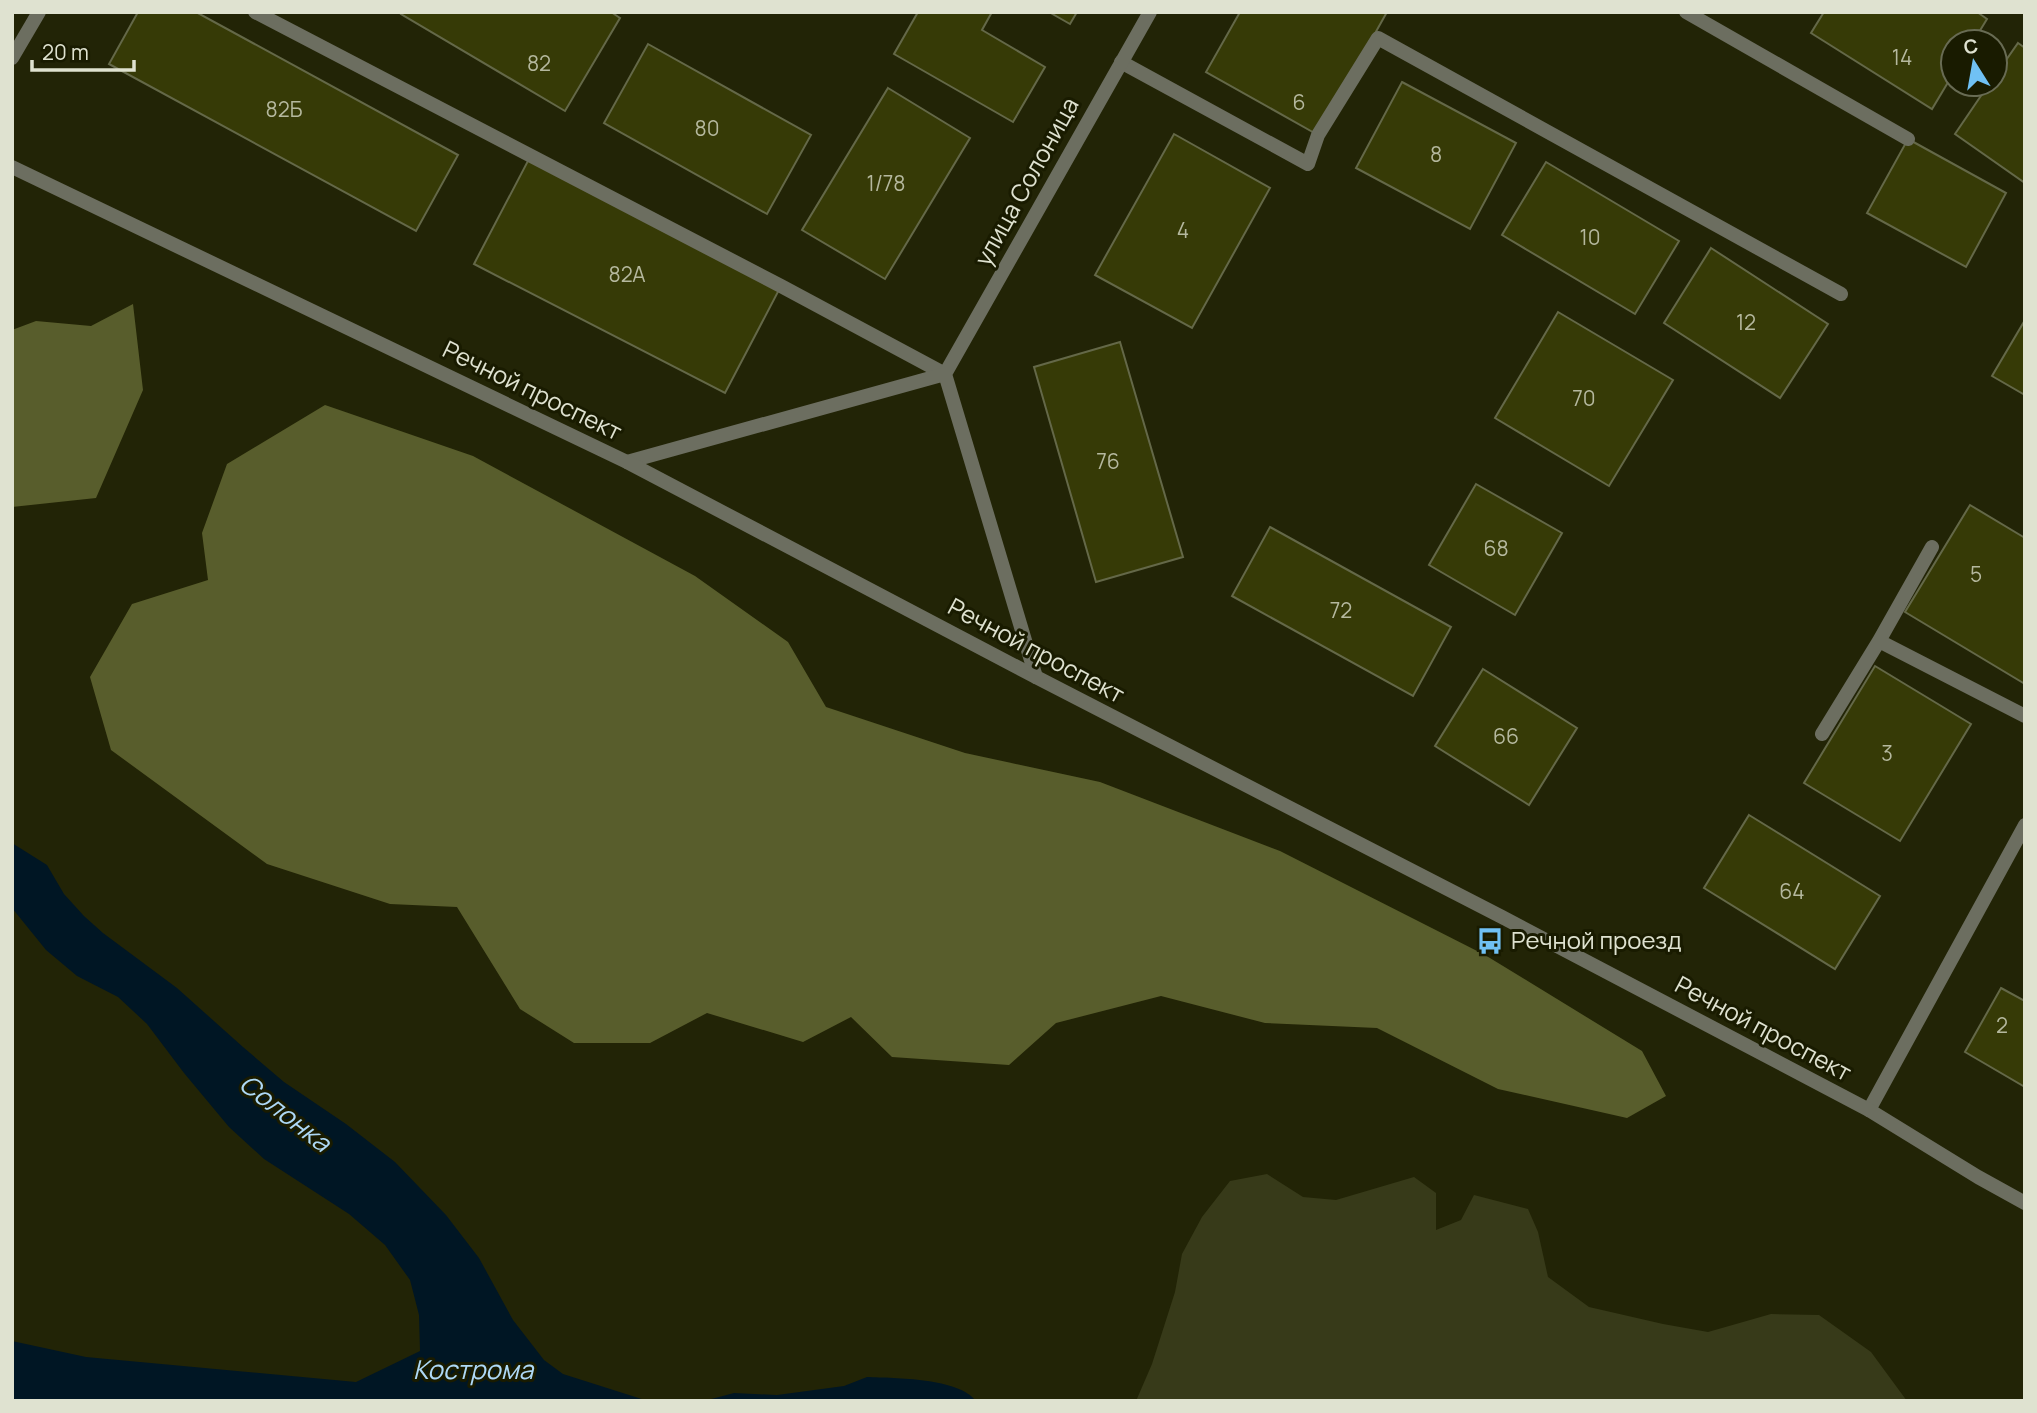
<svg xmlns="http://www.w3.org/2000/svg" width="2037" height="1413" viewBox="0 0 2037 1413" font-family="Manrope,sans-serif">
  <style>
    .green { fill: #373a19 }
    .forest { fill: #585d2c }
    .water { fill: #001624 }
    .building { fill: #363a06; stroke: #646848; stroke-width: 2 }
    .lines { fill: none; stroke-linecap: round; stroke-linejoin: round }
    .service { stroke: #6c6e60; stroke-width: 14 }
    .minor { stroke: #6c6e60; stroke-width: 14 }
    .tertiary { stroke: #6c6e60; stroke-width: 14 }
    .labels { text-anchor: middle; stroke-width: 6; stroke-linejoin: round; paint-order: stroke }
    .number-label { font-size: 21px; fill: #b5b89e }
    .street-label { font-size: 24px; fill: #dfe2d0; stroke: #191b00 }
    .poi-label { font-size: 24px; fill: #dfe2d0; stroke: #191b00; text-anchor: start }
    .water-label { font-size: 26px; font-style: italic; fill: #aed9f6; stroke: #191b00 }
  </style>
  <rect width="100%" height="100%" fill="#222406"/>
  <path class="green" d="M1267,1174L1303,1197L1336,1200L1414,1177L1436,1193V1230L1461,1220L1474,1195L1528,1209L1538,1232L1548,1277L1589,1307L1663,1324L1708,1332L1771,1314L1819,1315L1871,1352L1907,1401H1136L1152,1364L1175,1292L1182,1254L1202,1217L1230,1181Z"/>
  <path class="forest" d="M133,304L143,390L96,498L12,507V330L36,321L91,326Z
    M325,405L473,456L695,576L788,642L826,707L965,753L1100,782L1280,851L1485,955L1642,1051L1666,1096L1627,1118L1498,1089L1377,1028L1265,1023L1161,996L1056,1023L1009,1065L892,1057L851,1017L803,1042L707,1013L650,1043H574L520,1009L457,907L390,904L267,864L111,750L90,677L132,604L208,580L202,533L227,464Z"/>
  <path class="water" d="M12,843L47,865L64,894L84,916L103,933L177,988L243,1047L284,1082L346,1124L395,1162L446,1215L479,1258L513,1320L544,1360L563,1374L648,1401H12V1341L86,1357L356,1382L420,1351L419,1315L410,1280L385,1245L349,1214L264,1159L229,1127L184,1073L147,1024L118,997L77,976L46,950L12,908Z
    M867,1377C895,1378 959,1378 976,1401H704L734,1393L777,1395L844,1386Z"/>
  <path class="building" d="M138,12H196L458,155L416,231L109,64Z
    M402,12H611L620,18L565,111L401,14Z
    M918,12H992L982,30L1045,67L1013,122L894,54Z
    M1049,12H1077L1070,24Z
    M1240,12H1387L1318,135L1206,72Z
    M1824,12H1977L1987,19L1973,42H1953V74L1932,109L1811,33Z
    M2018,43L2025,48V183L1955,134L1989,84H1995V76Z
    M648,44L811,135L767,214L604,123Z
    M1402,82L1516,143L1470,229L1356,168Z
    M888,88L970,138L885,279L802,230Z
    M1174,134L1270,188L1192,328L1095,275Z
    M1908,139L2006,193L1966,267L1867,213Z
    M530,157L781,286L725,393L474,264Z
    M1546,162L1679,241L1635,314L1502,235Z
    M1711,248L1828,324L1780,398L1664,323Z
    M1558,312L1673,380L1609,486L1495,418Z
    M2025,320V395L1992,376Z
    M1120,342L1183,557L1096,582L1034,367Z
    M1476,484L1562,533L1515,615L1429,565Z
    M1970,505L2025,538V684L1905,612Z
    M1270,527L1451,627L1413,696L1232,596Z
    M1875,666L1971,724L1900,841L1804,783Z
    M1483,669L1577,728L1529,805L1435,746Z
    M1749,815L1880,896L1835,969L1704,888Z
    M2001,988L2025,1001V1087L1965,1052Z"/>
  <g class="lines">
    <path class="service" d="M255,12L781,286L945,374
      M1686,12L1908,139
      M12,58L39,12
      M1121,62L1308,164L1318,135L1378,38L1841,294
      M1879,641L1932,547
      M1822,734L1879,641L2025,716"/>
    <path class="minor" d="M945,374L1150,12
      M945,374L1036,677
      M627,462L945,374
      M1869,1110L2025,825"/>
    <path class="tertiary" d="M12,167L627,462L1036,677L1502,917L1869,1110L1978,1177L2025,1203"/>
  </g>
  <defs>
    <symbol id="bus-bare" viewBox="-9 -9 18 18"><path d="M-5-6H5V4H4V6H2V4H-2V6H-4V4H-5ZM-3.5-4V0h7V-4ZM-3.5 1.2v1.5H-2V1.2ZM2 1.2v1.5H3.5V1.2Z" fill="#70c1f4" stroke="#191b00" stroke-width="2.5" paint-order="stroke"/></symbol>
  </defs>
  <g fill-rule="evenodd">
    <use href="#bus-bare" x="1471" y="922" width="38" height="38"/>
  </g>
  <g class="labels">
    <g class="number-label">
      <text x="1902" y="65">14</text>
      <text x="539" y="71">82</text>
      <text x="1299" y="110">6</text>
      <text x="284" y="117">82Б</text>
      <text x="707" y="136">80</text>
      <text x="1436" y="162">8</text>
      <text x="886" y="191">1/78</text>
      <text x="1183" y="238">4</text>
      <text x="1590" y="245">10</text>
      <text x="627" y="282">82А</text>
      <text x="1746" y="330">12</text>
      <text x="1584" y="406">70</text>
      <text x="1108" y="469">76</text>
      <text x="1496" y="556">68</text>
      <text x="1976" y="582">5</text>
      <text x="1341" y="618">72</text>
      <text x="1506" y="744">66</text>
      <text x="1887" y="761">3</text>
      <text x="1792" y="899">64</text>
      <text x="2002" y="1033">2</text>
    </g>
    <g class="street-label">
      <text transform="translate(1027 182) rotate(-61)" y="8">улица Солоница</text>
      <text transform="translate(532 391) rotate(26)" y="8">Речной проспект</text>
      <text transform="translate(1036 651) rotate(28)" y="8">Речной проспект</text>
      <text transform="translate(1763 1029) rotate(28)" y="8">Речной проспект</text>
    </g>
    <g class="poi-label">
      <text x="1511" y="949">Речной проезд</text>
    </g>
    <g class="water-label">
      <text transform="translate(285 1113) rotate(38)" y="9">Солонка</text>
      <text x="473" y="1379">Кострома</text>
    </g>
  </g>
  <rect width="2037" height="1413" fill="none" stroke="#dfe2d0" stroke-width="28"/>
  <g transform="translate(1974 63) rotate(349)"><circle r="33" fill="#191b00" stroke="#686b53" stroke-width="2"/>
  <path d="M0-5L12 26L0 18L-12 26Z" fill="#70c1f4"/>
  <text y="-10" font-size="19" font-weight="bold" text-anchor="middle" fill="#dfe2d0">С</text>
  </g>
  <path d="M32 60v10h102v-10" fill="none" stroke="#dfe2d0" stroke-width="3.5"/>
  <text x="42" y="60" font-size="21" fill="#dfe2d0" stroke="#191b00" stroke-width="5" paint-order="stroke">20 m</text>
</svg>
